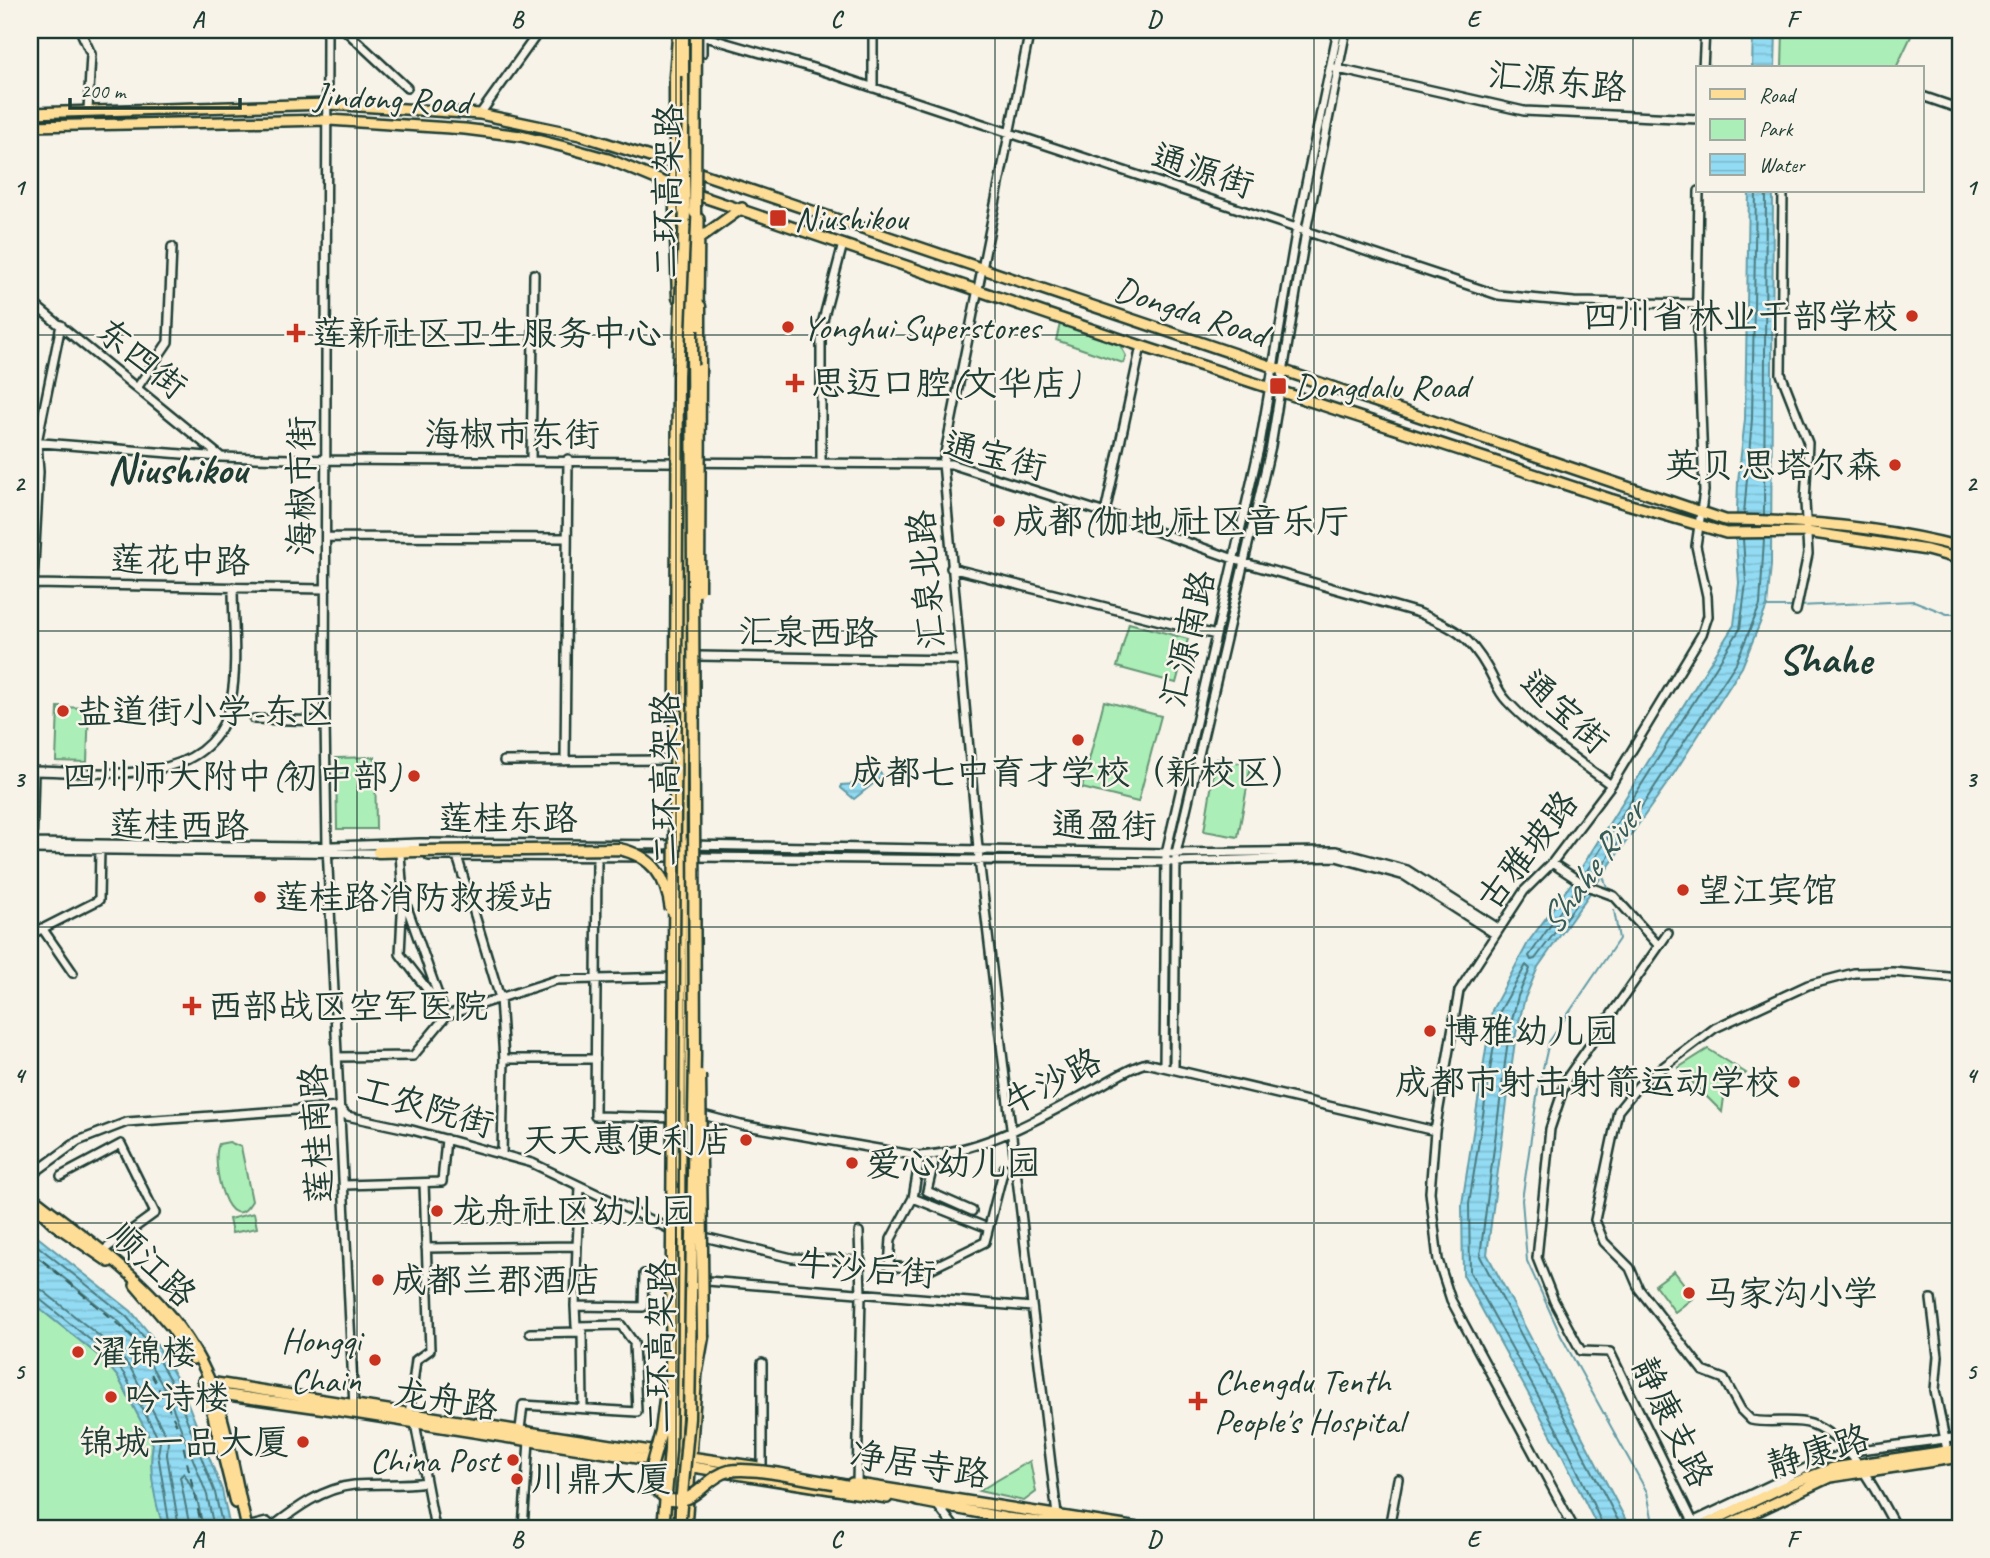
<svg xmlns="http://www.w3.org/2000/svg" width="1990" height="1558" viewBox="0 0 1990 1558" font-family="Caveat,'LXGW WenKai TC',sans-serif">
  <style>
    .park { fill: #aceeb7; stroke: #669676; stroke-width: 2 }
    .water { fill: url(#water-rules); stroke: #649ca7; stroke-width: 2 }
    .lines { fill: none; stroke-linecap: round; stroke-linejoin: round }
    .shore { stroke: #4d7c80; stroke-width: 2 }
    .stream { stroke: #649ca7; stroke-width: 2 }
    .ferry { stroke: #365d5a; stroke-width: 2; stroke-dasharray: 9 7; stroke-linecap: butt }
    .minor-casing { stroke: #1f3d34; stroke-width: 12 }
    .major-casing { stroke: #1f3d34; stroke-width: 14 }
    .highway-casing { stroke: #1f3d34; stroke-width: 15 }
    .minor { stroke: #f7f3e8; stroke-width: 7 }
    .major { stroke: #fedd96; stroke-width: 9 }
    .highway { stroke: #fedd96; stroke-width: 10 }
    .highway-bridge-casing { stroke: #1f3d34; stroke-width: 15; stroke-linecap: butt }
    .highway-bridge { stroke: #fedd96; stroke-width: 10 }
    .grid { fill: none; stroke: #1f3d34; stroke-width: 2; stroke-opacity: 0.55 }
    .poi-dot { fill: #c8321e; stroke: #f7f3e8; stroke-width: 2.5 }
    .labels { text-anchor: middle; stroke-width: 5; stroke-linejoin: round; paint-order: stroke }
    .street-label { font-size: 35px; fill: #1f3d34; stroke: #f7f3e8 }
    .poi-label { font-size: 35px; fill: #1f3d34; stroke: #f7f3e8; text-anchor: start }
    .water-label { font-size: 37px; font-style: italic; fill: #365d5a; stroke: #f7f3e8 }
    .district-label { font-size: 42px; font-weight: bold; fill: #1f3d34; stroke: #f7f3e8 }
    .neatline { fill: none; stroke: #1f3d34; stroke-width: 2.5 }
    .grid-label { font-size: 23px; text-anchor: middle; font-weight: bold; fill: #1f3d34 }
  </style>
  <defs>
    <pattern id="water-rules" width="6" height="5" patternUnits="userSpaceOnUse" patternTransform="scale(1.75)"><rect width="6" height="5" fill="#92dbf3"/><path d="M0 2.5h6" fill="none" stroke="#7dbdd1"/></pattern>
  </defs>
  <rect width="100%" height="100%" fill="#f7f3e8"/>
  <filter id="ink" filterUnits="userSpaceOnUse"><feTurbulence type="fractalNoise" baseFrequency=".0143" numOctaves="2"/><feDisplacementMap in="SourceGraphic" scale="14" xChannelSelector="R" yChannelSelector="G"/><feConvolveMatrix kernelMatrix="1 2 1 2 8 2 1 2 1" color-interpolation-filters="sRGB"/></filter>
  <g filter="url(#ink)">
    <path class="park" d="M1783,30H1914L1896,68H1782Z
      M1060,324L1120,345L1126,356L1123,363L1056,340Z
      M1129,623L1188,639L1176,683L1117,667Z
      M1104,701L1161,716L1138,802L1082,788Z
      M58,707L89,708L87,762L56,761Z
      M375,757L376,829H337L336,758Z
      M1216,759L1251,765L1238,837L1204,831Z
      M1708,1049L1746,1073L1725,1090L1722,1112L1678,1068Z
      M229,1142L241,1147L252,1201C228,1242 210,1162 219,1144Z
      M254,1213L257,1228L232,1233L229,1219Z
      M1674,1271L1694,1297L1675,1312L1655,1285Z
      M30,1301L103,1359L118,1377L153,1444C148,1470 156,1503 164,1528H30Z
      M1030,1461L1036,1492L1024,1501L979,1491Z"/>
    <path class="water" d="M1753,30H1776L1775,68H1752Z
      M1749,191H1773L1771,565L1767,606L1742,667L1673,775L1538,967L1525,998L1516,1033L1487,1254L1630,1528H1598L1561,1453L1463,1275L1462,1204L1492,1010L1529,941L1573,881L1734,625L1739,583L1736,542L1738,481L1745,419Z
      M865,765L872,773L879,772L883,776L854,799L841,788V785L856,784L859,781L858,771Z
      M30,1231L131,1311L153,1338L181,1386L222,1490L230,1528H164C155,1504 148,1469 153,1444L118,1377L103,1359L30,1301Z"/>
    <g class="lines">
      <path class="shore" d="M1744,514L1752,419L1756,191
        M1764,515L1766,191
        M1583,877L1740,629L1746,583L1743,539
        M1592,882L1736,663L1760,605L1764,539
        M1578,886L1529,956L1531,960L1535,959L1586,891
        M30,1240L126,1316L148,1342L175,1389L215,1493L223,1528
        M30,1251L119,1322L140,1347L167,1393L207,1495L214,1528
        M30,1287L42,1290L113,1347L131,1369L168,1440L167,1455L179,1528
        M30,1296L37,1297L109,1355L124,1374L160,1442L158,1454L170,1528
        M190,1528L180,1477L184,1473L197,1498L203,1528
        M1604,1528L1568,1450L1470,1272L1469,1204L1499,1013L1526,965L1530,969L1518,996L1509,1032L1480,1256L1622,1528"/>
      <path class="stream" d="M1798,606L1914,601L1947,614H1960
        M1767,607H1793
        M1603,876L1608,890
        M1614,910L1619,939L1549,1042L1538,1090L1522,1200L1527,1261L1561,1336L1647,1492L1654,1528"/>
      <path class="ferry" d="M30,1250L132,1336L180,1431L202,1528"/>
      <defs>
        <path id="minor" d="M80,30L91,54L88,110
          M327,30L325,721L327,846L354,1407
          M345,30L407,88
          M1030,30L943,463L979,859L1057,1515
          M702,36L820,70L1498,295L1574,302L1697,304
          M702,53V30
          M1334,68L1524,111L1698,119
          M1703,68L1705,30
          M873,88V30
          M1922,96L1960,109
          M480,114L540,30
          M1783,191L1781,374L1808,443L1805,502L1808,554L1796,611
          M30,301L220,456
          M137,388L168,342L172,247
          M30,442L220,457L328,460L951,464L1105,513L1245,563L1419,613C1454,628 1469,635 1488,669C1494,679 1498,692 1507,701C1538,734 1575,758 1611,785
          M531,460L534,274
          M821,463V328L843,244
          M1105,513L1141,346
          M327,537L567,538
          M951,568L1216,635
          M33,584L326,589
          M30,587L33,584L39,472L37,442L61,325
          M698,656L959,660
          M254,719L325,721
          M504,761L678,760
          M565,761L568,459
          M30,771C99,771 214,793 231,700C238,667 233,622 233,587
          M30,843L305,847L420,843L677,845
          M689,845L1166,853L1336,851L1407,870L1498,928
          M32,847L34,771
          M30,849L382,853
          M400,854L403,895L400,954L447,1015
          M429,856L676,857
          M457,856L500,998L504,1059L502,1155
          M597,857L595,1116L676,1118
          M692,857L1175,862L1336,857L1405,876L1495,934
          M1552,863L1587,886L1614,896L1658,945
          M403,896L442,1006
          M42,928L73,973
          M1668,933L1567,1078L1550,1129L1537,1258L1554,1301L1581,1351L1610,1352L1696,1528
          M30,935L99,900L100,848
          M337,1057L413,1056L447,1015L556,980L677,977
          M504,1059H596
          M1164,1066L1166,853L1260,444L1297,227L1338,30
          M1174,1067L1176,853L1271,446L1306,231L1346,30
          M699,1114L741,1125L918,1156C985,1152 1041,1117 1098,1087C1113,1079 1129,1068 1146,1063L1435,1131
          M934,1162L927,1191L972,1211
          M919,1163L913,1198L891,1239L889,1266L928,1270L985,1242L1004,1168
          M30,1176L78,1141L127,1122L339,1107L347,1116L412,1130L532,1163L674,1231
          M61,1176L121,1144L155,1213L104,1250
          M345,1185L442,1182L446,1139
          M913,1198L988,1228
          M700,1236L792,1258L861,1261
          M577,1246L575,1306L643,1307L644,1274L676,1273
          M426,1248L577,1246L580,1188
          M695,1280L1032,1307
          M1931,1299L1938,1356L1935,1390L1948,1455
          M582,1332L583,1408
          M530,1333L582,1332L579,1330
          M762,1363V1467
          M409,1415L416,1360L430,1350L424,1183
          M415,1423L435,1528
          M520,1429L523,1405L637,1412L634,1343L621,1325L576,1326L575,1306
          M857,1483L861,1294L859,1232
          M938,1506L955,1528
          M247,1527L267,1522L273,1528
          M272,1527C295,1509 323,1488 354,1485C379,1483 402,1486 426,1482
          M523,1528L529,1441
          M1389,1528L1398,1479
          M1493,1528L1494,1527
          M1574,1528L1451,1300L1438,1260L1430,1192L1435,1131L1459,991L1524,891L1552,863L1611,785L1702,634L1708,616L1707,596L1696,546L1704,491L1697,304L1699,191
          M1680,1528L1821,1461L1860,1450L1960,1437
          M1896,1528C1878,1494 1850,1438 1811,1424C1794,1418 1770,1424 1751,1420L1741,1410L1724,1379L1703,1371L1639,1289L1630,1268L1604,1242L1595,1220L1618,1111L1639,1085L1715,1028L1808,985L1854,973L1893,972L1960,978"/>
        <path id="major" d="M30,113L329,104L480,114L580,135L694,171L1725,520C1805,520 1882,527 1960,547
          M30,126L329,120L465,129L521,136L565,147L608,159L680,189L1141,346L1610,499L1726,533L1807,532L1927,550L1960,559
          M700,238L742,208
          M698,313L699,219
          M690,841V1125
          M30,1195C101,1251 179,1299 213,1389C229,1433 236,1482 247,1528
          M34,1205L55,1225L109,1262
          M135,1285L171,1327L193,1359
          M203,1381L676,1455
          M206,1388L235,1503
          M207,1392L354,1413L887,1498
          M690,1457L759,1467
          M852,1483L1138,1528
          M918,1501L1006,1518L1095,1528
          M669,1528L679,1381L683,395
          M686,1528L697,1371L695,1299
          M1698,1528L1783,1487L1833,1468L1960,1449
          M1721,1528L1830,1477L1960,1457"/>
        <path id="highway" d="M683,30V143
          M675,76L678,37
          M675,211L678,298
          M700,306V370
          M692,330L695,213
          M678,636L683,656
          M378,852L419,851
          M697,1371L703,1337
          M833,1483L924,1501"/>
      </defs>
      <use href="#minor" class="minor-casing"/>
      <use href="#major" class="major-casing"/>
      <use href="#highway" class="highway-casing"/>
      <use href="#minor" class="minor"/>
      <use href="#major" class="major"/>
      <use href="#highway" class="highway"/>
      <defs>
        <path id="highway-bridge" d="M675,211V76
          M695,213L696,30
          M699,591L700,370
          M419,851L619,849C653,856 667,878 671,910
          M700,1075L703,1337
          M665,1399L661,1432L649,1475L656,1490L667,1499C694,1508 706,1476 729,1471C753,1466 808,1480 833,1483
          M663,1528L670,1450L671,1384L678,376L685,212L683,143
          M679,1528L689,1418L695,1055L692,330"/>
      </defs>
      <use href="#highway-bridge" class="highway-bridge-casing"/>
      <use href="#highway-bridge" class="highway-bridge"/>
    </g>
  </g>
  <path class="grid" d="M357,30V1528M676,30V1528M995,30V1528M1314,30V1528M1633,30V1528M30,335H1960M30,631H1960M30,927H1960M30,1223H1960"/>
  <g class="poi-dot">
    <rect x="769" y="209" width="18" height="18" rx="3.5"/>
    <circle cx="1912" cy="316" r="7"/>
    <circle cx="788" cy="327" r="7"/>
    <path d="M292.5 322.5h7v7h7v7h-7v7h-7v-7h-7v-7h7z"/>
    <path d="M791.5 372.5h7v7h7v7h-7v7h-7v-7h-7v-7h7z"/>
    <rect x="1269" y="377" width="18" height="18" rx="3.5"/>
    <circle cx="1895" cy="465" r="7"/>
    <circle cx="999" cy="521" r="7"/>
    <circle cx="63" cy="711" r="7"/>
    <circle cx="1078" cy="740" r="7"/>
    <circle cx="414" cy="776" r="7"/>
    <circle cx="1683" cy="890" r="7"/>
    <circle cx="260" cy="897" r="7"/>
    <path d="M188.5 995.5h7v7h7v7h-7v7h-7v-7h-7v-7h7z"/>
    <circle cx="1430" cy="1031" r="7"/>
    <circle cx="1794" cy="1082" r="7"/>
    <circle cx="746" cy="1140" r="7"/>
    <circle cx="852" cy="1163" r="7"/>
    <circle cx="437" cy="1211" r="7"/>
    <circle cx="378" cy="1280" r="7"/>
    <circle cx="1689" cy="1293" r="7"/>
    <circle cx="78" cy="1352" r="7"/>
    <circle cx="375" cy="1360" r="7"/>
    <circle cx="111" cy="1397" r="7"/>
    <path d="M1194.5 1390.5h7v7h7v7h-7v7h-7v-7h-7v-7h7z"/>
    <circle cx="303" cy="1442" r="7"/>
    <circle cx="513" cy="1460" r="7"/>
    <circle cx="517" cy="1479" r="7"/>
  </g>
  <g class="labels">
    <g class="street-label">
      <text transform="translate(1557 81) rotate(6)" y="12">汇源东路</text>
      <text transform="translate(392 98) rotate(3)" y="12">Jindong Road</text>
      <text transform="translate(1203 170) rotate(18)" y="12">通源街</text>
      <text transform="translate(667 191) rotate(-89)" y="12">二环高架路</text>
      <text transform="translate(1191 311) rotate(18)" y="12">Dongda Road</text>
      <text transform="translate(142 358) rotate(39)" y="12">东四街</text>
      <text x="512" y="446">海椒市东街</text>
      <text transform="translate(995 455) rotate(14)" y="12">通宝街</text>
      <text transform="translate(301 486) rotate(-90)" y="12">海椒市街</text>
      <text transform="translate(180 560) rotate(1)" y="12">莲花中路</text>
      <text transform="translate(926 580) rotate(-95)" y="12">汇泉北路</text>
      <text transform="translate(808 632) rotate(1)" y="12">汇泉西路</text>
      <text transform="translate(1187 639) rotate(-77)" y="12">汇源南路</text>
      <text transform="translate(1565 711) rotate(42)" y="12">通宝街</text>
      <text transform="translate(665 779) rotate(-90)" y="12">二环高架路</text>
      <text x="508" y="830">莲桂东路</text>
      <text transform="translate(179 825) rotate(1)" y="12">莲桂西路</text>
      <text transform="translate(1104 825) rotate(1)" y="12">通盈街</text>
      <text transform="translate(1527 850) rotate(-52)" y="12">古雅坡路</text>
      <text transform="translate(1052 1081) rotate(-27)" y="12">牛沙路</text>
      <text transform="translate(426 1106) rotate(16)" y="12">工农院街</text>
      <text transform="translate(316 1134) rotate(-93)" y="12">莲桂南路</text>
      <text transform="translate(153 1264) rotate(44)" y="12">顺江路</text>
      <text transform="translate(866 1268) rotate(5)" y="12">牛沙后街</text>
      <text transform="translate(660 1346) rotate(-89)" y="12">二环高架路</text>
      <text transform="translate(446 1399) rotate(9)" y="12">龙舟路</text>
      <text transform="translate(1673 1422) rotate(64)" y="12">静康支路</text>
      <text transform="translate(1818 1451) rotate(-17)" y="12">静康路</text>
      <text transform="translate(920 1464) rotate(9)" y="12">净居寺路</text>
    </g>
    <g class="poi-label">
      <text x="794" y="230">Niushikou</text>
      <text x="1898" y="328" text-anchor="end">四川省林业干部学校</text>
      <text x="802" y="339">Yonghui Superstores</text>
      <text x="312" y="345">莲新社区卫生服务中心</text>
      <text x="811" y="395">思迈口腔(文华店)</text>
      <text x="1294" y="398">Dongdalu Road</text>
      <text x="1881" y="477" text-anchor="end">英贝·思塔尔森</text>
      <text x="1013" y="533">成都(伽地)社区音乐厅</text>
      <text x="77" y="723">盐道街小学-东区</text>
      <text x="1078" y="784" text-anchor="middle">成都七中育才学校（新校区）</text>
      <text x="400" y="788" text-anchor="end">四川师大附中(初中部)</text>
      <text x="1697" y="902">望江宾馆</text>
      <text x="274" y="909">莲桂路消防救援站</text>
      <text x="208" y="1018">西部战区空军医院</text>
      <text x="1444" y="1043">博雅幼儿园</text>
      <text x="1780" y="1094" text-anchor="end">成都市射击射箭运动学校</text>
      <text x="732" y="1152" text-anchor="end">天天惠便利店</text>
      <text x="866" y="1175">爱心幼儿园</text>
      <text x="451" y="1223">龙舟社区幼儿园</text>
      <text x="392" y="1292">成都兰郡酒店</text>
      <text x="1703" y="1305">马家沟小学</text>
      <text x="361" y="1352" text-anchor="end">Hongqi<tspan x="361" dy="40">Chain</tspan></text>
      <text x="92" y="1364">濯锦楼</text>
      <text x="1214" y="1393">Chengdu Tenth<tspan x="1214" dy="40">People's Hospital</tspan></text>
      <text x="125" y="1409">吟诗楼</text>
      <text x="289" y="1454" text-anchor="end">锦城一品大厦</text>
      <text x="499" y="1472" text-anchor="end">China Post</text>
      <text x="531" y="1491">川鼎大厦</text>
    </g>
    <g class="water-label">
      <text transform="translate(1591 867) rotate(-54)" y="13">Shahe River</text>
    </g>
    <g class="district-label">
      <text x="177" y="483">Niushikou</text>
      <text x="1825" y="673">Shahe</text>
    </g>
  </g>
  <rect width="1990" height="1558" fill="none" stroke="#f7f3e8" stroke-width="77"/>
  <rect x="1696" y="66" width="228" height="126" fill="#f7f3e8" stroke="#a1aaa0" stroke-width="2"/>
  <rect x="1710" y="89" width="35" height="10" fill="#fedd96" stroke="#a1aaa0" stroke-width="2"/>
  <text x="1759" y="102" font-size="21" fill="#1f3d34">Road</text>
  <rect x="1710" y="119" width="35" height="21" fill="#aceeb7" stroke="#a1aaa0" stroke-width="2"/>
  <text x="1759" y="136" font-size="21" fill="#1f3d34">Park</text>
  <rect x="1710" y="154" width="35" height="21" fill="url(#water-rules)" stroke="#a1aaa0" stroke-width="2"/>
  <text x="1759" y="172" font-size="21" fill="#1f3d34">Water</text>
  <path d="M70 98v10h170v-10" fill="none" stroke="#1f3d34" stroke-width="3.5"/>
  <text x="80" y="98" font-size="21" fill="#1f3d34" stroke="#f7f3e8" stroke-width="5" paint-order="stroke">200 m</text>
  <rect x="38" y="38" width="1914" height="1482" class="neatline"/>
  <g class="grid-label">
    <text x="198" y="27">A</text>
    <text x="517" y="27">B</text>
    <text x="836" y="27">C</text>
    <text x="1154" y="27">D</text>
    <text x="1473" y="27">E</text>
    <text x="1792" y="27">F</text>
    <text x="19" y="195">1</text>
    <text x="1971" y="195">1</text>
    <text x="19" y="491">2</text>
    <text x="1971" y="491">2</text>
    <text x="19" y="787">3</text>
    <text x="1971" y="787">3</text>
    <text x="19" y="1083">4</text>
    <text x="1971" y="1083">4</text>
    <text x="19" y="1379">5</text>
    <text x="1971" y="1379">5</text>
    <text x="198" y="1547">A</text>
    <text x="517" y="1547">B</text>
    <text x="836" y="1547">C</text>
    <text x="1154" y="1547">D</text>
    <text x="1473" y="1547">E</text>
    <text x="1792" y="1547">F</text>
  </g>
</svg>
